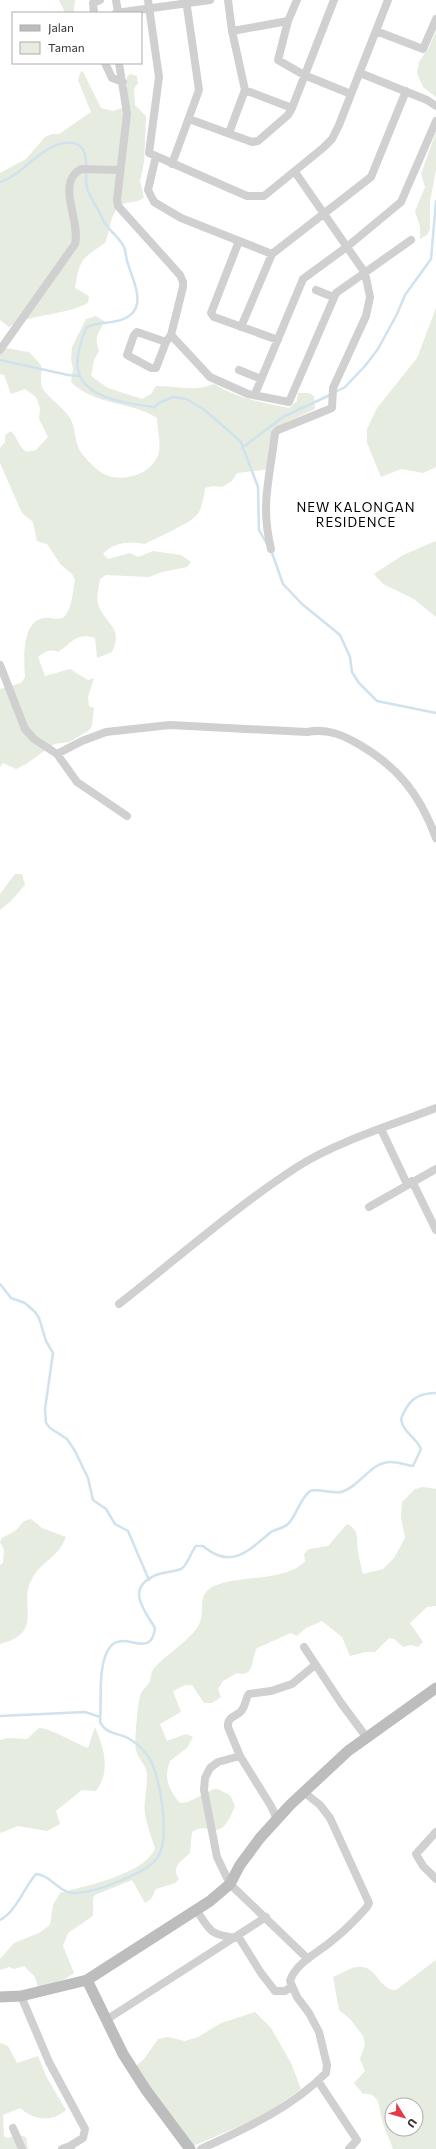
<svg xmlns="http://www.w3.org/2000/svg" width="436" height="2149" viewBox="0 0 436 2149" font-family="Commissioner,sans-serif">
  <style>
    .green { fill: #e6ecdf; fill-rule: evenodd }
    .lines { fill: none; stroke-linecap: round; stroke-linejoin: round }
    .stream { stroke: #cfe2ee; stroke-width: 2.5 }
    .street { stroke: #d0d0d0; stroke-width: 8 }
    .secondary { stroke: #bdbdbd; stroke-width: 11 }
    .labels { text-anchor: middle; stroke-width: 4; stroke-linejoin: round; paint-order: stroke }
    .neighbourhood-label { font-size: 13px; letter-spacing: 1px; fill: #000; stroke: #fff }
  </style>
  <rect width="100%" height="100%" fill="#fff"/>
  <path class="green" d="M59,0H75L74,13H65Z
    M436,31V97L423,87L417,73L419,62L428,49Z
    M81,71L83,72L101,108L113,111L122,108L127,92V77L130,74L137,76L138,83L134,89L135,105L146,116L144,162L140,181L144,197C139,203 130,201 123,204C109,212 111,230 105,243C81,259 80,259 75,288L89,296L88,303C63,316 33,313 9,327L0,320V173L26,159L45,137L52,134H59L91,112L78,80Z
    M436,132V169L430,202V229L427,235L420,239V227L415,211L425,187L421,174Z
    M436,308V467L423,473L401,469L381,477L367,443V429L377,408L417,358Z
    M96,316L104,321C100,334 93,334 99,351L94,360L91,376L108,388L142,399L151,394L156,386C177,386 194,392 214,384C236,398 264,403 289,408L297,401L298,393H309L314,396L315,409L274,428L272,469L237,473L232,481L222,487L213,486L205,488C204,495 203,505 199,512C193,523 157,537 145,544C130,541 114,542 103,554L108,559L130,553L138,557L153,551L181,555L191,562L187,567L162,572L149,577L106,575L100,579C99,586 96,596 98,604C105,625 124,626 112,652L97,658L95,638C76,632 72,643 58,652C49,649 45,651 38,657L45,676L70,669L88,680L94,678L88,697L89,706L94,708L92,726L88,731L69,742L54,744L26,764L16,769L3,763L0,767V689L21,683L25,677C24,661 21,621 44,618C51,617 59,622 65,616C72,608 73,590 75,580L72,574L61,565L47,544L37,541L33,522L22,513L0,463V448L5,442V435L11,431C18,438 18,447 27,452L36,450L48,437L39,419L40,408L36,397L25,389L11,394L4,375L0,374V347L29,352L41,365C42,372 40,381 42,387C45,395 64,408 70,418C77,430 73,443 83,455C89,462 98,472 106,475C125,483 154,473 159,452C161,441 157,429 157,418C131,401 95,406 71,382L73,369L71,359L72,347L86,319Z
    M436,541V617L414,599L383,584L374,574L403,555Z
    M15,874H22L25,885L10,902L0,910V894Z
    M423,1487L436,1489V1606L427,1607L410,1623L423,1642L418,1647L411,1645L403,1647L394,1639L389,1638L375,1652H365L350,1656L342,1637L322,1621L306,1628L297,1636L291,1633L257,1648C251,1658 255,1678 237,1673L223,1681L218,1689L221,1697L212,1703H204L192,1685H185L173,1691L181,1712L160,1724L167,1741L186,1734L193,1737L187,1748L170,1761C163,1778 169,1790 180,1803L188,1802L214,1789H218L230,1795L235,1806C219,1848 210,1819 192,1832L190,1853C183,1860 170,1866 179,1879L175,1883L156,1889L151,1899L145,1903L132,1880L95,1895L93,1898V1916L68,1933L63,1946L74,1973L65,1979L38,1988L35,1977L24,1966L14,1969L9,1967L0,1970V1959L14,1943L39,1933L50,1925L53,1905L60,1893C85,1886 146,1874 155,1848C151,1837 147,1825 145,1814C143,1801 148,1787 147,1774C146,1764 138,1759 136,1750C134,1743 138,1699 141,1693C143,1689 148,1686 150,1681C151,1677 151,1671 155,1667C167,1654 186,1643 197,1628C207,1614 197,1599 208,1590C229,1573 285,1584 305,1561L304,1554L309,1549L328,1546L347,1524C360,1530 356,1539 358,1552C359,1559 361,1566 363,1574L383,1569L394,1558L405,1538L401,1517L402,1502L415,1489Z
    M31,1519L42,1528L66,1537C59,1557 42,1561 33,1577C16,1603 47,1632 0,1644V1565L3,1563L4,1550L0,1542L2,1538L15,1531L24,1521Z
    M95,1727C104,1748 111,1771 96,1791L82,1790L56,1811L60,1824L47,1831L18,1826L0,1833V1740L8,1738L27,1739L39,1728C51,1728 74,1743 88,1748Z
    M436,1960V2149H393C390,2139 384,2129 382,2120C379,2108 380,2092 363,2094L354,2083L365,2071L360,2059L365,2045L363,2036L350,2019L339,2010L333,1977C341,1974 349,1968 357,1967C377,1964 378,1990 396,1990ZM392,2105H416V2129H392Z
    M255,2012L271,2028L291,2063L301,2089L263,2116L191,2147L138,2072L137,2065L144,2059L158,2039L168,2037L185,2041L198,2037L221,2023Z
    M0,2043L8,2046L17,2063L38,2056L47,2078L66,2110C51,2123 34,2120 20,2108L3,2115L4,2136L7,2138L19,2135L26,2137L28,2149H0Z"/>
  <g class="lines">
    <path class="stream" d="M0,182C26,174 43,140 73,143C94,146 82,179 88,191C92,201 98,208 102,218C106,229 118,235 124,247C126,252 126,259 128,264C132,277 143,299 134,311C123,326 101,320 87,327C83,334 81,342 79,350C67,397 121,403 155,407L159,403L173,397L187,399L206,411L241,442L258,487L259,530L267,544
      M0,360L68,375L79,376
      M335,392L345,387L365,366L378,349L397,314L405,295L431,259L436,201
      M242,448L283,417L330,395
      M271,550L283,584L302,604L340,635L350,657L352,672L359,683L377,701L436,713
      M0,1284L11,1298L25,1303L35,1312L39,1318L46,1341L53,1353L45,1409L46,1423L50,1428L67,1439L75,1451L88,1478L93,1500L106,1509L115,1524L128,1531L149,1580
      M0,1716L85,1712L100,1717
      M0,1920C16,1912 23,1889 36,1874C51,1875 58,1892 73,1893C92,1894 148,1873 158,1857C170,1837 161,1775 148,1756C145,1751 136,1743 131,1740C120,1732 107,1736 100,1722C102,1702 97,1664 110,1647C124,1629 151,1661 155,1628C144,1610 125,1588 156,1575C164,1572 173,1572 181,1569C188,1565 190,1553 196,1546H203C231,1570 248,1551 271,1532C276,1529 284,1528 288,1524C297,1515 299,1500 310,1491C319,1488 331,1494 341,1492C360,1487 370,1462 391,1462C398,1462 406,1465 413,1466L421,1449C417,1438 403,1433 401,1419C408,1401 416,1393 436,1393"/>
    <path class="street" d="M116,0L118,12
      M148,0L159,77L149,153L247,196H264L323,148L332,139L339,125L388,0
      M228,0L232,31L245,90L229,133
      M297,0L288,21L278,60L304,75L351,94
      M94,13L93,3L100,0
      M116,13L210,0
      M232,31L288,21
      M376,31L423,49L436,19
      M105,63L112,78L123,82
      M119,63L127,114L117,200L118,206L180,275L183,282V287L171,335L210,377L248,394L289,402L336,293L411,240
      M360,73L427,100L436,106
      M245,90L292,108
      M189,119L252,142L258,141L288,115L292,108L334,0
      M156,156L148,190L154,202L181,218L272,254L371,177L406,91
      M172,164L199,90L186,0
      M239,241L211,313L214,317L278,340
      M316,290L333,297
      M241,327L272,254
      M166,342L156,368H151L127,355L134,335L137,332L166,342L171,335
      M0,350L75,244C81,220 55,183 81,169L120,170
      M239,370L261,379
      M255,394L303,279L348,246L401,202L436,121
      M271,549C260,504 270,478 275,433L278,430L332,408L333,388L366,316L370,297L365,273L295,172
      M0,665L25,729L34,739L57,754L82,741L106,732L170,725L307,732C327,728 343,735 360,745C399,768 420,795 436,838
      M57,754L77,782L127,816
      M381,1129L407,1184
      M412,1181L436,1230
      M369,1207L436,1169
      M119,1304C178,1258 234,1208 297,1167C336,1142 392,1125 436,1108
      M304,1647L341,1703L367,1738
      M240,1756L218,1762L210,1768L205,1778L204,1790L217,1857L230,1884L308,1959
      M277,1819L271,1806L240,1756L228,1727C227,1715 238,1717 242,1710C246,1705 245,1699 249,1694L271,1691L292,1684L315,1665
      M436,1832L416,1854L423,1866L436,1879
      M196,1909C210,1931 209,1934 235,1938
      M238,1936L261,1973L275,1991H285L291,1987
      M21,1996L49,2062L85,2129L83,2138L70,2146L71,2149
      M106,2020L266,1917
      M318,2081L357,2140L349,2149
      M13,2128L22,2149
      M62,2149L70,2146
      M201,2149C246,2128 290,2109 326,2073L327,2065L319,2032L309,2013L297,1997L290,1981C296,1962 320,1952 334,1939C346,1930 357,1918 367,1907L369,1903L330,1818L320,1805L305,1793"/>
    <path class="secondary" d="M87,1980L210,1901L230,1884L240,1865L260,1838L290,1805L348,1751L436,1688
      M0,1997L21,1996L87,1980L123,2054L146,2090L190,2149"/>
  </g>
  <g class="labels">
    <g class="neighbourhood-label">
      <text x="356" y="512">NEW KALONGAN<tspan x="356" dy="15">RESIDENCE</tspan></text>
    </g>
  </g>
  <rect x="12" y="12" width="130" height="52" fill="#ffffff" stroke="#adadad"/>
  <rect x="20" y="25" width="20" height="6" fill="#bdbdbd" stroke="#adadad"/>
  <text x="48" y="32" font-size="12" fill="#333333">Jalan</text>
  <rect x="20" y="42" width="20" height="12" fill="#e6ecdf" stroke="#adadad"/>
  <text x="48" y="52" font-size="12" fill="#333333">Taman</text>
  <g transform="translate(404 2117) rotate(127)"><circle r="19" fill="#ffffff" stroke="#adadad"/>
  <path d="M0-3L7 15L0 10L-7 15Z" fill="#e63946"/>
  <text y="-6" font-size="11" font-weight="bold" text-anchor="middle" fill="#333333">U</text>
  </g>
</svg>
